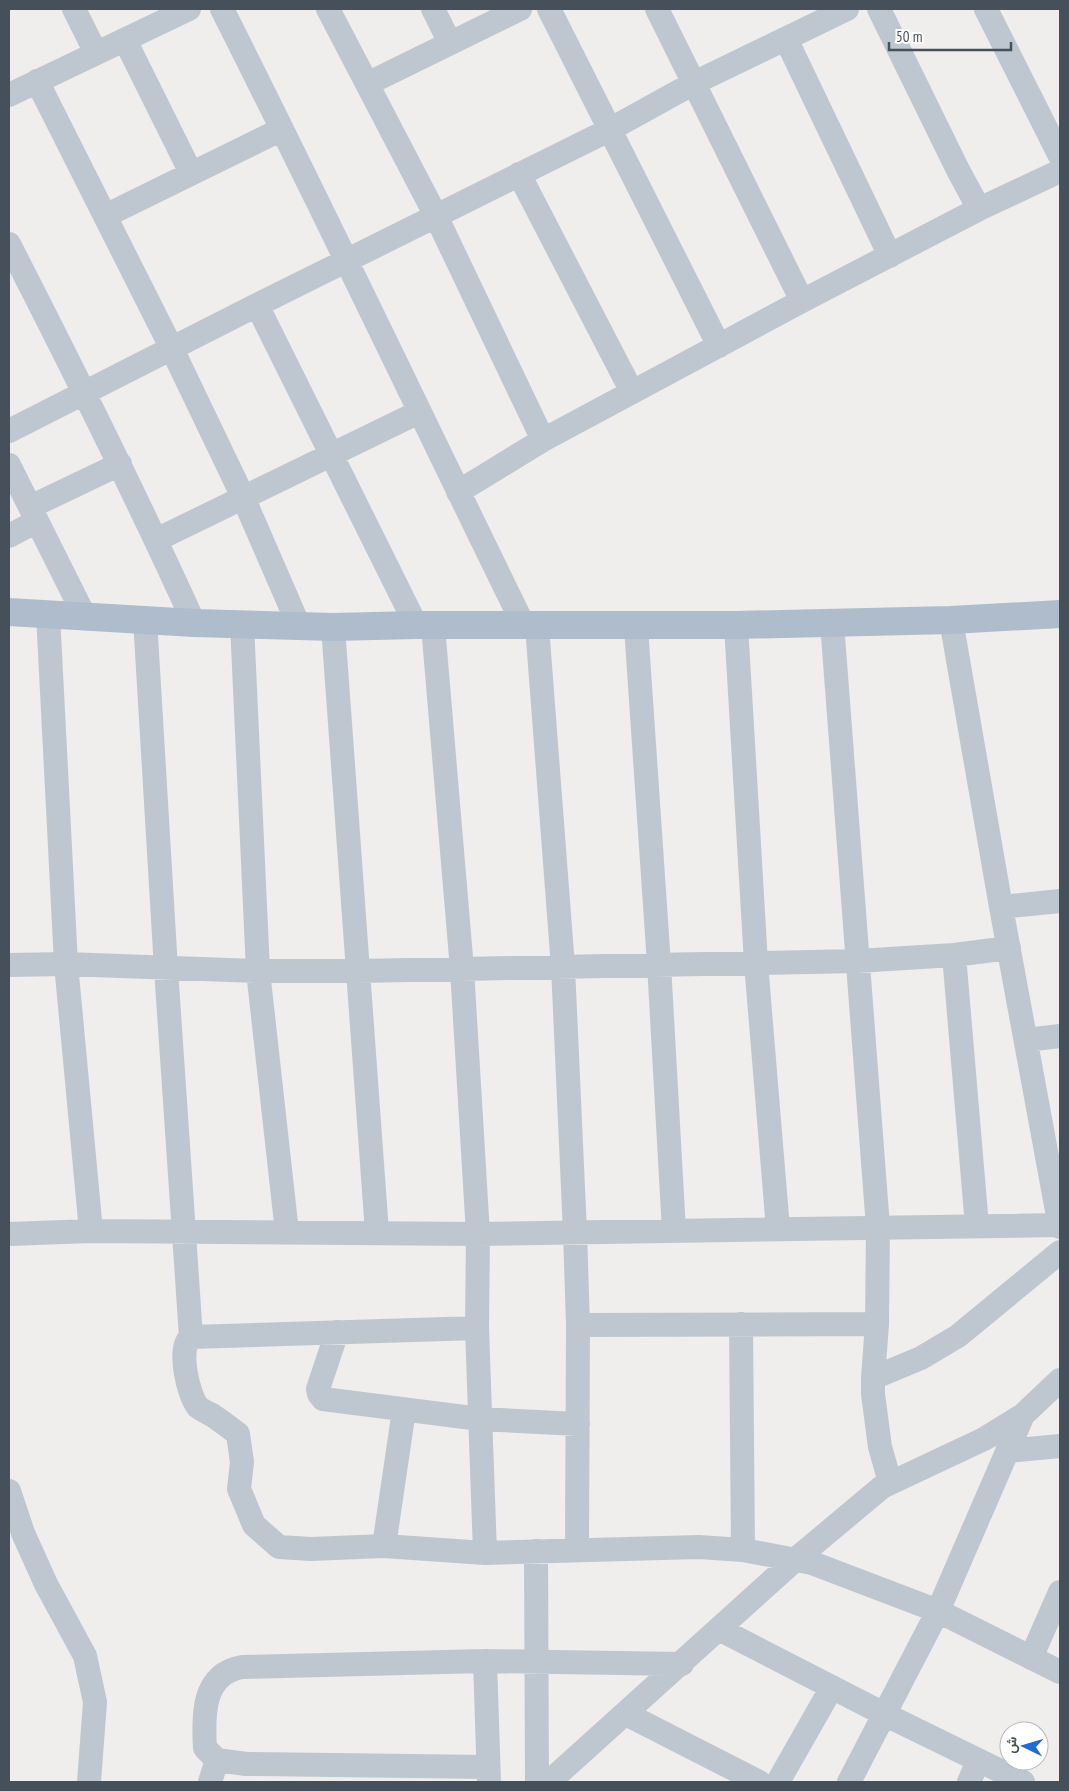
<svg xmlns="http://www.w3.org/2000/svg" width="1069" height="1791" viewBox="0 0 1069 1791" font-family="'PT Sans Narrow',Vazirmatn,sans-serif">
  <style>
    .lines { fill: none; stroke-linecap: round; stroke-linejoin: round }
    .minor { stroke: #bec7cf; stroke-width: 24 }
    .major { stroke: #aebccb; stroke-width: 28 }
  </style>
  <rect width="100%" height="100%" fill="#f0eded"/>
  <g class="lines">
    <path class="minor" d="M74,9L96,53
      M222,9C325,213 423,420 524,626
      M328,9L436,216L543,440
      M433,9L450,43
      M549,9L719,346
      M657,9L802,301
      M879,9L958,170L979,209L1060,171
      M986,9L1060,156
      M786,39L890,256
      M125,40L191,173
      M37,81L172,349L243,497L299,626
      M367,84L520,9
      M9,95L189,9
      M519,174L632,392
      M105,216L282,129
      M9,244C73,369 136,495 194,623
      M257,305L416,625
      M9,431L257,305L609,130L694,83L847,9
      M9,465L85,617
      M458,492L543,440L802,301L979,209
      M30,507L120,464
      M9,536L37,521
      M156,540L419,412
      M48,614L66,964L91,1231L478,1234L1060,1225
      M145,619L166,969L191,1337C177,1347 188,1395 198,1407C202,1410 208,1413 212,1415C221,1421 229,1427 238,1434L242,1462L239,1489L254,1525L279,1547L311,1549L384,1546L485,1553L699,1547L743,1550L812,1563L938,1611L1060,1672
      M951,620L1001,907L1060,1227
      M832,623L878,1227L877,1324L873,1378V1394L880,1447L890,1482
      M242,624L258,971L287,1232
      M736,625L756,963L778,1229
      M433,626L462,969L478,1234L477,1328L485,1553
      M537,626L563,967L575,1232L578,1325L577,1550
      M333,627L358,971L857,961L954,955L1009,948
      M636,627L659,964L674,1231
      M1001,907L1060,901
      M954,955L977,1226
      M9,965L66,964L258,971H358L377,1232
      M1026,1040L1060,1036
      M9,1234L91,1231
      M741,1324L743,1550
      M578,1325L877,1324
      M337,1332L318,1389L319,1394L323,1399L480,1419L578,1424
      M191,1337L477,1328
      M873,1378L921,1358L958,1336L1060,1252
      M1007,1451L1060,1446
      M9,1491L23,1533L46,1584L85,1656L95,1702L89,1782
      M384,1546L404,1410
      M536,1551L537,1782
      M719,1629L884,1714L1023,1782
      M1031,1658L1060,1592
      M485,1661L489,1782
      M626,1714L759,1782
      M488,1767L246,1764L217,1760L205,1748C203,1716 202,1674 242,1667L485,1661L682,1664
      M210,1782L217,1760
      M549,1782L796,1559L882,1487L984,1439L1023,1415L1060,1380
      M778,1782L832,1687
      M849,1782L938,1611L1023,1415
      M969,1782L978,1761"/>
    <path class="major" d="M9,612L194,623L333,627L416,625H736L951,620L1060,614"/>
  </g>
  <rect width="1069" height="1791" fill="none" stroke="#46505a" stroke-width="20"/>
  <g transform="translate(1024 1746) rotate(275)"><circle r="24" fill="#ffffff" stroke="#b5b9bd"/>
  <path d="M0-4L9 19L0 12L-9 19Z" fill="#206bd6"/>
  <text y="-8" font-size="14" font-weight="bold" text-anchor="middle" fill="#46505a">ش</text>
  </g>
  <path d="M889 42v8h122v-8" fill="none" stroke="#46505a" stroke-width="2.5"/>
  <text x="896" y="42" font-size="15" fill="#46505a" stroke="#ffffff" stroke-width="4" paint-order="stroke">50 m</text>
</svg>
